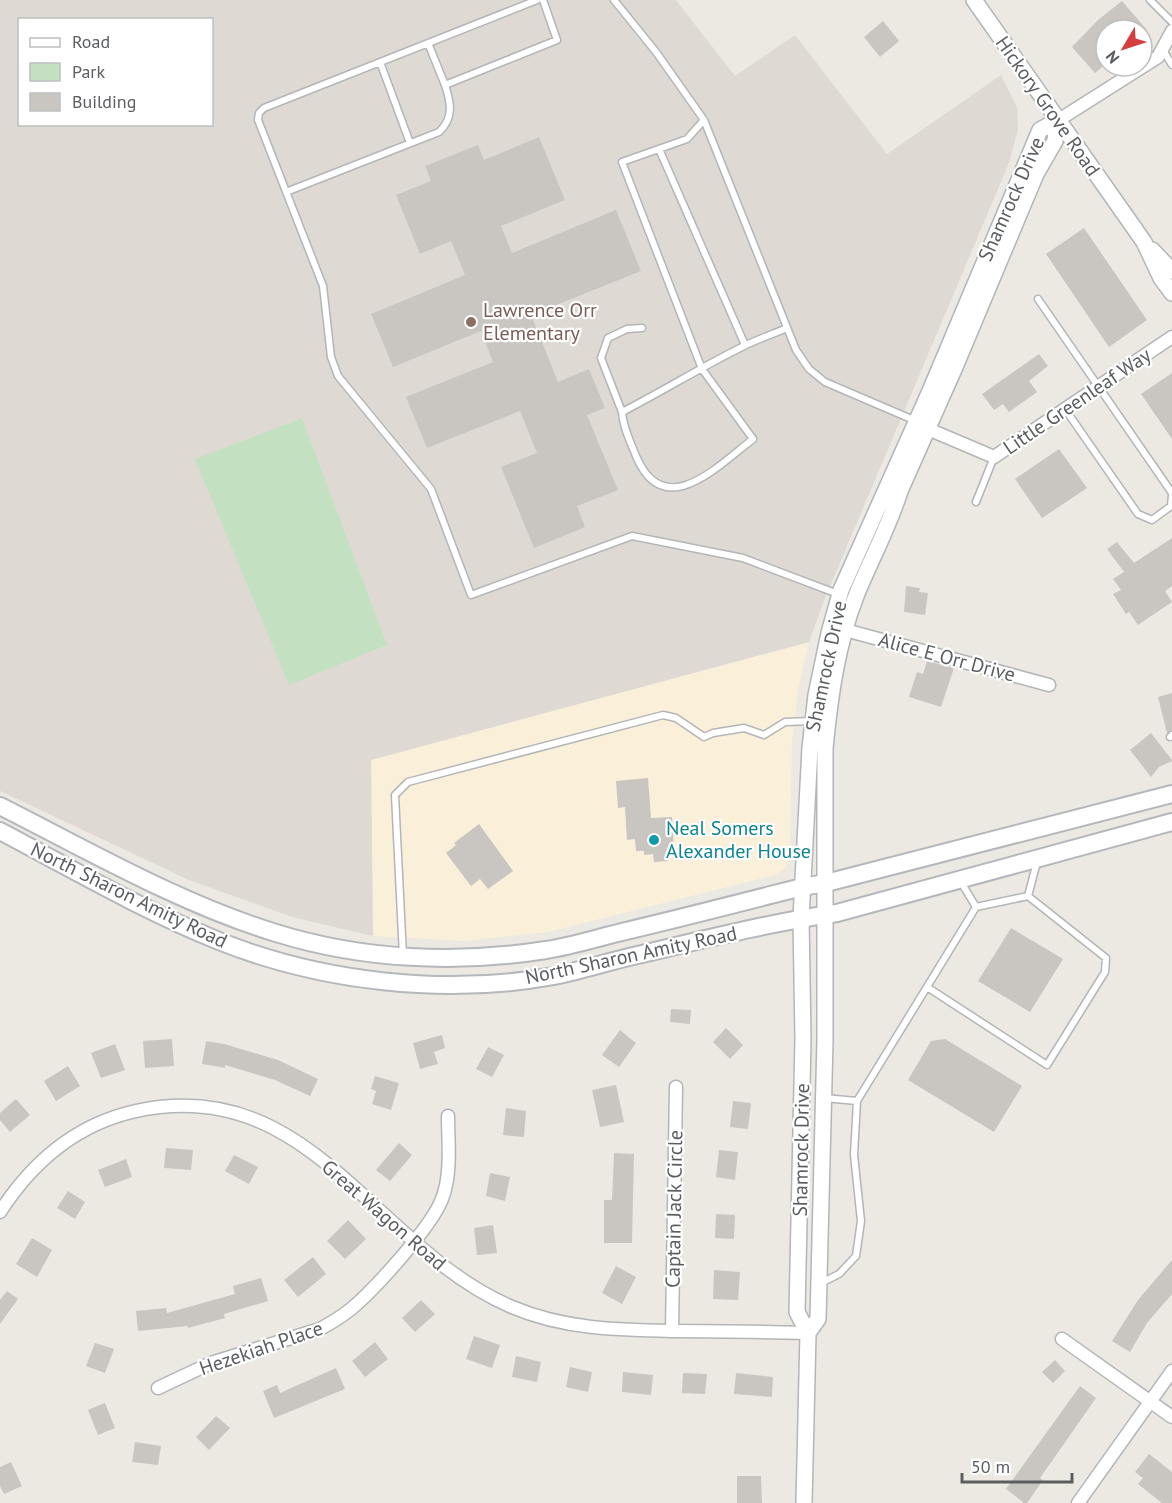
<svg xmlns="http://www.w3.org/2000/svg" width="1172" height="1503" viewBox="0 0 1172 1503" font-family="'PT Sans',sans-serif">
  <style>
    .commercial { fill: #faefd9 }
    .education { fill: #dedad3; fill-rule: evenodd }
    .green { fill: #c3e1c1 }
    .building { fill: #c9c5c1 }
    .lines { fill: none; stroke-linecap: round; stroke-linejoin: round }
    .service-casing { stroke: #b3b5b8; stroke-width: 9 }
    .minor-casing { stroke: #b3b5b8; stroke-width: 15 }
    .tertiary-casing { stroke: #b3b5b8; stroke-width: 18 }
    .secondary-casing { stroke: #b4b7bb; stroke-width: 20 }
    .service { stroke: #fff; stroke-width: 6 }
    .minor { stroke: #fff; stroke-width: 12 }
    .tertiary { stroke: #fff; stroke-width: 15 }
    .secondary { stroke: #fff; stroke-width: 16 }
    .education-dot { fill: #8d6e63; stroke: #fff; stroke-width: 2 }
    .culture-dot { fill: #0f9aa8; stroke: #fff; stroke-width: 2 }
    .labels { text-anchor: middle; stroke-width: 4.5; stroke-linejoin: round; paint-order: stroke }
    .street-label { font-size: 20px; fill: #5a5e61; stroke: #fff }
    .education-label { font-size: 20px; fill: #785e54; stroke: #fff; text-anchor: start }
    .culture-label { font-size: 20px; fill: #0d838f; stroke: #fff; text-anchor: start }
  </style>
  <rect width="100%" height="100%" fill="#ece9e2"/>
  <path class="commercial" d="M809,642L798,690L792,740L790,857L784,869L775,875L548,932L463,941L373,936L371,760Z"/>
  <path class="education" d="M0,0H676L735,76L795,35L887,154L1001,75L1017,107L1018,130L1009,163L823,603L809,642L371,760L373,936L292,917L189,880L0,791ZM20,20H212V124H20Z"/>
  <path class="green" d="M302,418L387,645L289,685L195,459Z"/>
  <path class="building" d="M1122,1L1147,30H1106V64L1095,73L1072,47L1098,20Z
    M883,21L899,41L880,57L864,37Z
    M539,137L565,200L501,226L512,253L616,210L641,271L531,315L558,382L589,369L605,408L587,415L618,490L577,506L585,527L534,548L501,467L537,453L520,411L427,448L406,397L493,362L481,331L393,367L371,314L465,275L451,241L420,254L396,195L431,181L425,166L478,145L484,160Z
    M1084,228L1147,320L1109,347L1046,254Z
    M1039,354L1048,366L1029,381L1037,392L1009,412L1003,404L994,410L982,394Z
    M1172,373V439L1141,394Z
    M1059,449L1087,488L1042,518L1015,479Z
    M1172,538V586L1165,591L1172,602L1138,625L1129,612L1126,614L1113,594L1121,590L1113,579L1124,572L1107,549L1117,542L1134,563Z
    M906,586L920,588L919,592L928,593L925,615L904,612Z
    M927,661L954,668L941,707L909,697L917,672L923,674Z
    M1172,693V730L1167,733L1158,697Z
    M1151,733L1172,760V761L1159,767L1151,777L1130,750Z
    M648,778L651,818L672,817L674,851H667L668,861L654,862L653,854L644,855V851H636L635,839L627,840L625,807L618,808L616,781Z
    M479,824L513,871L488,889L480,879L471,886L446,853L456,845L454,843Z
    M1011,928L1063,959L1030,1012L978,981Z
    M671,1009L691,1010L690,1024L670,1022Z
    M726,1028L743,1045L730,1059L713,1042Z
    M620,1030L636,1043L619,1067L602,1055Z
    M442,1035L445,1048L434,1052L438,1064L420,1069L413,1043Z
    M172,1039L174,1066L145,1068L143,1041Z
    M945,1039L1022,1086L994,1132L908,1080L931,1041Z
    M206,1041L224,1044L278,1060L318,1079L310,1096L275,1080L225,1065V1068L202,1064Z
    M115,1044L125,1070L101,1078L91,1053Z
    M488,1047L504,1055L492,1077L476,1069Z
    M68,1066L80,1086L56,1101L44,1081Z
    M375,1076L399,1083L391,1110L372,1104L376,1091L371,1089Z
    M616,1085L624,1122L600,1127L592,1090Z
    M16,1099L30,1115L10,1132L0,1120V1113Z
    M733,1101L751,1103L748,1129L730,1127Z
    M506,1108L526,1111L524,1137L503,1135Z
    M399,1143L412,1155L390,1181L376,1170Z
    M166,1148L193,1150L191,1170L164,1168Z
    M719,1150L738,1152L735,1180L716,1177Z
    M614,1153L634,1154L632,1243H604V1200H612Z
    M234,1155L258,1167L249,1184L225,1171Z
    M126,1159L132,1177L105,1187L98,1170Z
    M490,1173L510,1177L505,1201L486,1196Z
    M68,1191L85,1202L75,1219L57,1208Z
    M716,1214L735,1215L734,1239L715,1238Z
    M348,1220L366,1239L345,1259L327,1241Z
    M493,1225L497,1253L477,1255L474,1228Z
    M32,1238L52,1250L37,1277L16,1264Z
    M313,1257L326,1274L298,1297L284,1280Z
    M1172,1260V1294L1147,1323L1130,1352L1112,1341L1138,1300Z
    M616,1266L636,1277L622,1304L602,1293Z
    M714,1270L740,1272L738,1300L713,1299Z
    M261,1278L268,1301L224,1314L225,1318L188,1328V1326L138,1331L136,1311L166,1308L167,1313L235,1294L233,1286Z
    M7,1291L18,1299L0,1324V1300Z
    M421,1300L435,1314L415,1332L402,1318Z
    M474,1336L500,1345L492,1368L466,1359Z
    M375,1342L388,1359L365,1377L352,1361Z
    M95,1343L114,1349L105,1373L86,1366Z
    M516,1356L541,1362L537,1382L512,1377Z
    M1055,1360L1065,1371L1053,1383L1042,1372Z
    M570,1367L592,1372L588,1392L566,1387Z
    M336,1368L345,1389L274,1418L263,1391L277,1385L280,1393Z
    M623,1372L653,1375L651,1395L622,1392Z
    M683,1373L707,1374L705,1394L682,1393Z
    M736,1373L773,1377L772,1397L734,1394Z
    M1080,1386L1096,1398L1040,1478L1043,1480L1027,1503H1024L1006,1489Z
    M105,1403L115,1428L98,1435L88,1410Z
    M216,1416L230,1428L209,1450L196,1437Z
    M135,1442L161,1446L158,1465L132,1462Z
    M1149,1454L1172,1472V1503H1162L1138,1484L1143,1478L1135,1472Z
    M11,1462L22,1486L4,1494L0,1486V1467Z
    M737,1476H761L762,1503H737Z"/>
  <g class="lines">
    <defs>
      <path id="service" d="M537,0L264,108L259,113L258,120L323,286L331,357L338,376L431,489L471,595L632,536L743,558L838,594
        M614,0L656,52L704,120L796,350L809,369L825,382L916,421
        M1150,0L1172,22
        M428,43L445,85
        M1163,50L1172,65
        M380,62L410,143
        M704,120L687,139L622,162L702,369L753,439C718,466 664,523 636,456C630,441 623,427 622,412C663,391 703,366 744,346C758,339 773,334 787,328
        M659,149L745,345
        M286,192L439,132C454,118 451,103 445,85L557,40L543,0
        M1038,299L1172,493
        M1065,409L1138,514L1152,520L1171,506L1172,495
        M622,412L601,358L608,338L627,329L642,328
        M976,502L994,457
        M1170,737L1172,735
        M1028,896L1037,862
        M403,956L395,795L408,782L663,715L676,718L704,737L713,733L744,728L764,735L785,722L812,721
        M927,987L1047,1065L1105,972L1106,958L1028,896L976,907
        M824,1098L857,1101L976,907L961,882
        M821,1283L839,1274L856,1256L861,1221L854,1155L857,1101"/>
      <path id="minor" d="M1057,121L1158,57L1172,31
        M922,425L928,429L994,457L1172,337
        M845,630L1049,685
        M0,1212C33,1161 77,1124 136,1111C311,1073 373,1248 512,1307C566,1330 622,1330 679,1331C722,1331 765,1332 808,1333
        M672,1331L676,1087
        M1062,1339L1172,1417
        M158,1388L211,1363L320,1329C331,1323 341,1317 351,1309C375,1289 432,1226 442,1199C452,1173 448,1142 448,1116
        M1078,1503L1172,1371"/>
      <path id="tertiary" d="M974,0L1144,242L1161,278L1172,293
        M1152,250L1172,271
        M808,1333L818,1319L825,1040V748C830,697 837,645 856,596C870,561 889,527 900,491L955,367L1036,174L1055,141L1057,121
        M804,1503L808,1333L797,1312L803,1039L801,918L810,748L816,695L829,633L841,590L930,391L1040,130L1057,121"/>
      <path id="secondary" d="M0,806C89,851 181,904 276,933C363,960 457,964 546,950C573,946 600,937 626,931C685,917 743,902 802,887L826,883L1172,794
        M0,831C72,869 144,911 219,941C321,982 445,996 554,976C579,971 604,963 629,957C698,941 767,923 837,913L1172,822"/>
    </defs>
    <use href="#service" class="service-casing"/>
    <use href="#minor" class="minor-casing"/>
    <use href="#tertiary" class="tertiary-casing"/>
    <use href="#secondary" class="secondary-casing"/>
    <use href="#service" class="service"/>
    <use href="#minor" class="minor"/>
    <use href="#tertiary" class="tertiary"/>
    <use href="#secondary" class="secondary"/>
  </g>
  <circle class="education-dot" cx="471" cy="322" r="6"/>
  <circle class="culture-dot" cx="654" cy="840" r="6"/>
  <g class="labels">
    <g class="street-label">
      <text transform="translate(1048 106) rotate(55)" y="7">Hickory Grove Road</text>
      <text transform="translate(1011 199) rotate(-66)" y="7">Shamrock Drive</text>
      <text transform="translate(1077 401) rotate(-34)" y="7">Little Greenleaf Way</text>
      <text transform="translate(947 657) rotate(15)" y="7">Alice E Orr Drive</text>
      <text transform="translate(826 666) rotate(-78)" y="7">Shamrock Drive</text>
      <text transform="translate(129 895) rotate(26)" y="7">North Sharon Amity Road</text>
      <text transform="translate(631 955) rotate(-12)" y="7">North Sharon Amity Road</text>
      <text transform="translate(801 1150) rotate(-89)" y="7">Shamrock Drive</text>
      <text transform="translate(674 1209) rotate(-89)" y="7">Captain Jack Circle</text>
      <text transform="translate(384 1215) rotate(41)" y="7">Great Wagon Road</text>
      <text transform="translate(261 1348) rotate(-19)" y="7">Hezekiah Place</text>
    </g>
    <g class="education-label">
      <text x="483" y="317">Lawrence Orr<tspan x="483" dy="23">Elementary</tspan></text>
    </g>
    <g class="culture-label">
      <text x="666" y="835">Neal Somers<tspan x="666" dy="23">Alexander House</tspan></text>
    </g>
  </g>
  <rect x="18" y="18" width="195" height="108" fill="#ffffff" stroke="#bdbfc0" stroke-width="1.5"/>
  <rect x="30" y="38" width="30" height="9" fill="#ffffff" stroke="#bdbfc0" stroke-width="1.5"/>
  <text x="72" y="48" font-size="18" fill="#5a5e61">Road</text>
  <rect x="30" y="63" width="30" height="18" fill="#c3e1c1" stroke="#bdbfc0" stroke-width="1.5"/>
  <text x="72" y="78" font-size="18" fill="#5a5e61">Park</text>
  <rect x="30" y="93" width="30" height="18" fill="#c9c5c1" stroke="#bdbfc0" stroke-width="1.5"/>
  <text x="72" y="108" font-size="18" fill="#5a5e61">Building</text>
  <g transform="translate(1124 48) rotate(231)"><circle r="28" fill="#ffffff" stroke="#bdbfc0" stroke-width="1.5"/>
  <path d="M0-4.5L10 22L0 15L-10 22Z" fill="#d63d3e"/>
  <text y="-9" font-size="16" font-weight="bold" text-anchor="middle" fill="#5a5e61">N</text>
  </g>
  <path d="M962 1473v9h110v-9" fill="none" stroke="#5a5e61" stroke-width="3"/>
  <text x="971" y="1473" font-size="18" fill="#5a5e61" stroke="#ffffff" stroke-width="4.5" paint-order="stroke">50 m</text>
</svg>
